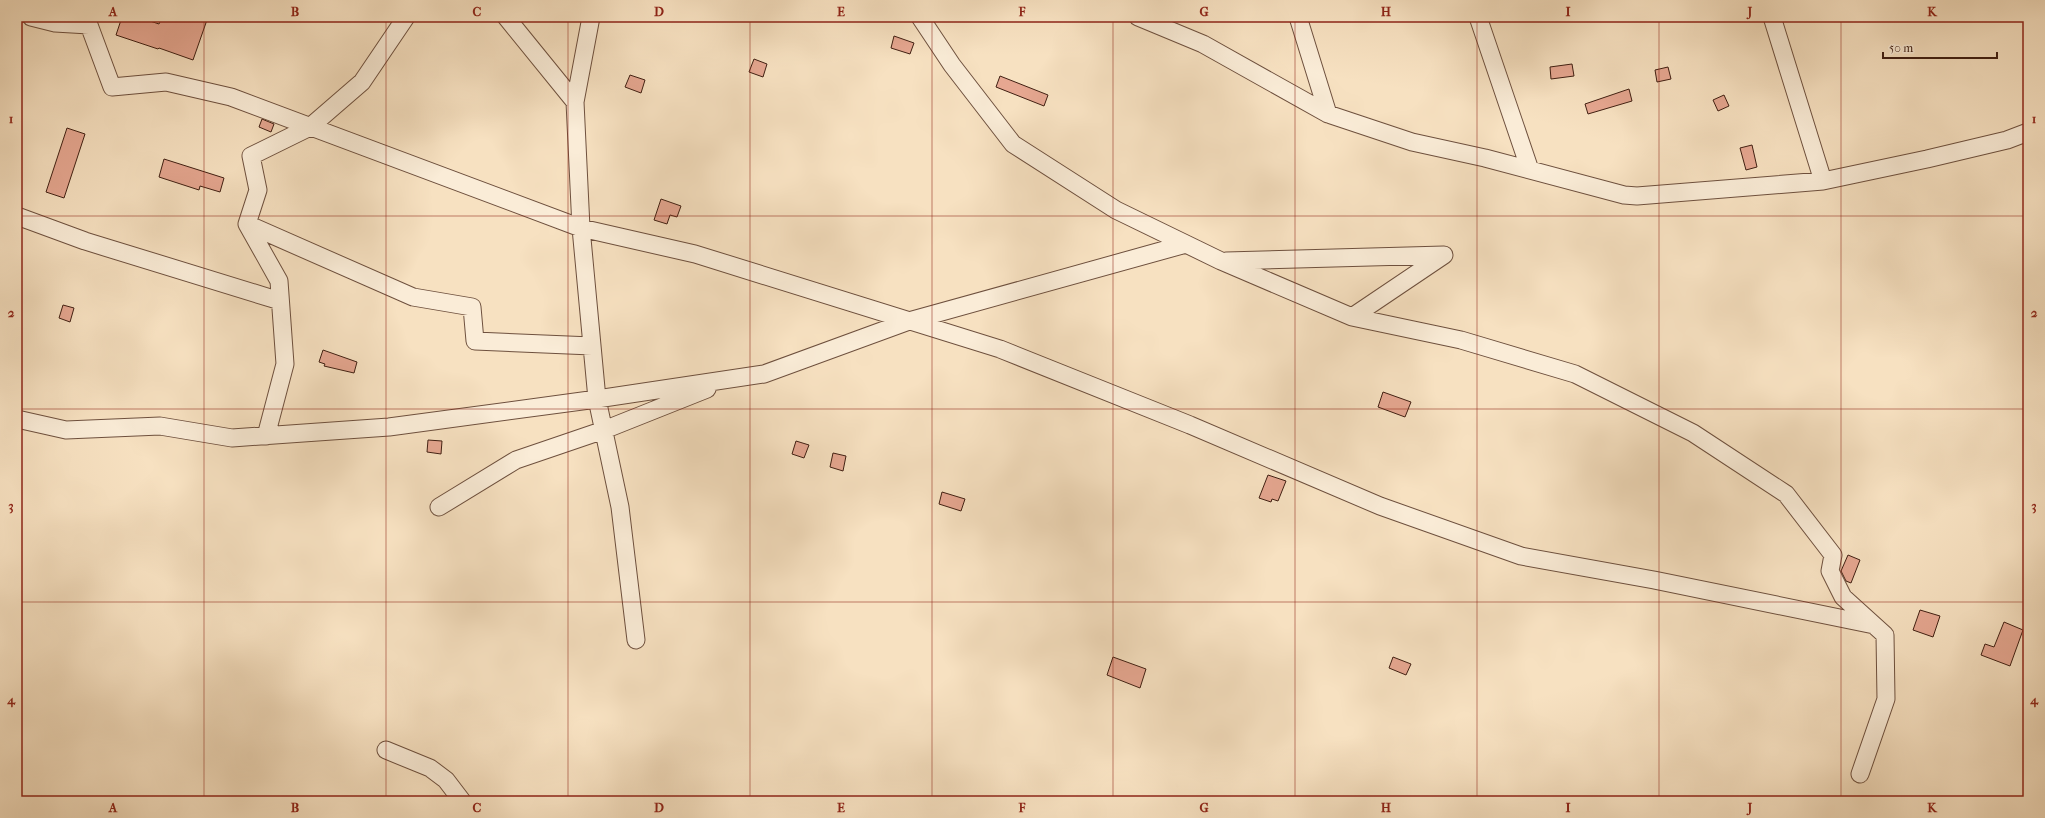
<svg xmlns="http://www.w3.org/2000/svg" width="2045" height="818" viewBox="0 0 2045 818" font-family="'IM FELL French Canon',serif">
  <style>
    .building { fill: #e6a791; stroke: #401f12 }
    .lines { fill: none; stroke-linecap: round; stroke-linejoin: round }
    .minor-casing { stroke: #6e503e; stroke-width: 19 }
    .minor { stroke: #faecd7; stroke-width: 17 }
    .grid { fill: none; stroke: #8f2418; stroke-width: 1; stroke-opacity: 0.55 }
    .neatline { fill: none; stroke: #8f2418; stroke-width: 1.5 }
    .grid-label { font-size: 13px; text-anchor: middle; font-weight: bold; fill: #8f2418 }
  </style>
  <rect width="100%" height="100%" fill="#f7e1c1"/>
  <filter id="stains"><feTurbulence type="fractalNoise" baseFrequency=".005" numOctaves="4"/><feColorMatrix values="0 0 0 0 .2 0 0 0 0 .09 0 0 0 0 .02 0 0 0 .5 -.17"/></filter>
  <radialGradient id="worn" r=".72"><stop offset=".6" stop-color="#630" stop-opacity="0"/><stop offset="1" stop-color="#630" stop-opacity=".3"/></radialGradient>
  <path class="building" d="M122,17H138L159,24L162,17H208L193,60L159,48L158,49L116,35Z
    M894,36L914,43L910,54L891,48Z
    M754,59L767,64L763,77L749,72Z
    M1572,64L1574,76L1551,79L1550,67Z
    M1668,67L1671,79L1657,82L1655,70Z
    M630,75L645,80L641,93L625,87Z
    M1000,76L1048,95L1044,106L996,87Z
    M1629,89L1632,101L1588,114L1585,104Z
    M1724,95L1729,106L1718,111L1713,100Z
    M262,119L274,124L271,132L259,127Z
    M67,128L85,134L64,198L46,192Z
    M1752,145L1757,167L1746,170L1740,148Z
    M164,159L224,178L220,192L200,186L199,190L159,177Z
    M661,199L681,206L677,217L670,215L667,224L654,220Z
    M63,305L74,308L70,322L59,318Z
    M323,350L357,362L354,373L324,366L325,364L319,362Z
    M1383,392L1411,402L1405,417L1378,407Z
    M428,440L442,441L441,454L427,452Z
    M796,441L809,445L804,458L792,454Z
    M833,453L846,456L843,471L830,467Z
    M1268,475L1286,481L1278,501L1272,499L1271,502L1259,498Z
    M942,492L965,499L961,511L939,504Z
    M1848,555L1860,560L1851,583L1846,581L1841,571Z
    M1920,610L1940,616L1933,637L1913,630Z
    M2004,622L2023,630L2010,666L1981,655L1985,644L1994,647Z
    M1113,657L1146,669L1140,688L1107,675Z
    M1393,657L1411,664L1406,675L1389,668Z"/>
  <g class="lines">
    <defs>
      <path id="minor" d="M31,17L55,23L89,25L112,87L166,82L231,97L581,228L695,254L1000,349L1190,425L1380,506L1521,556L1654,580L1874,625
        M506,17L575,102
        M591,17L575,102L581,228L597,399L620,507L636,640
        M920,17L952,65L1013,144L1116,210L1221,261L1352,317L1461,340L1575,374L1693,433L1786,494L1833,555L1830,571L1843,597L1885,635L1886,699L1860,774
        M1138,17L1203,44L1328,114L1412,142L1485,158L1624,195L1637,196L1823,181L1927,159L2007,140L2028,132
        M1298,17L1328,114
        M1478,17L1530,170
        M1772,17L1823,181
        M17,216L85,241L280,301
        M247,224L413,297L472,307L475,341L592,346
        M1226,261L1444,255L1352,317
        M17,419L66,430L160,426L232,438L389,427L597,399L764,374L909,321L1186,244
        M266,436L285,364L279,281L247,224L258,190L251,156L310,127L362,82L406,17
        M439,507L516,460L604,430L707,389
        M386,750L430,768L446,780L462,801"/>
    </defs>
    <use href="#minor" class="minor-casing"/>
    <use href="#minor" class="minor"/>
  </g>
  <path class="grid" d="M204,17V801M386,17V801M568,17V801M750,17V801M932,17V801M1113,17V801M1295,17V801M1477,17V801M1659,17V801M1841,17V801M17,216H2028M17,409H2028M17,602H2028"/>
  <rect width="2045" height="818" fill="none" stroke="#f7e1c1" stroke-width="44"/>
  <path d="M1883 52v6h114v-6" fill="none" stroke="#401f12" stroke-width="2"/>
  <text x="1889" y="52" font-size="12" fill="#401f12" stroke="#faecd7" stroke-width="3" paint-order="stroke">50 m</text>
  <rect x="22" y="22" width="2001" height="774" class="neatline"/>
  <g class="grid-label">
    <text x="113" y="16">A</text>
    <text x="295" y="16">B</text>
    <text x="477" y="16">C</text>
    <text x="659" y="16">D</text>
    <text x="841" y="16">E</text>
    <text x="1022" y="16">F</text>
    <text x="1204" y="16">G</text>
    <text x="1386" y="16">H</text>
    <text x="1568" y="16">I</text>
    <text x="1750" y="16">J</text>
    <text x="1932" y="16">K</text>
    <text x="11" y="123">1</text>
    <text x="2034" y="123">1</text>
    <text x="11" y="317">2</text>
    <text x="2034" y="317">2</text>
    <text x="11" y="510">3</text>
    <text x="2034" y="510">3</text>
    <text x="11" y="704">4</text>
    <text x="2034" y="704">4</text>
    <text x="113" y="812">A</text>
    <text x="295" y="812">B</text>
    <text x="477" y="812">C</text>
    <text x="659" y="812">D</text>
    <text x="841" y="812">E</text>
    <text x="1022" y="812">F</text>
    <text x="1204" y="812">G</text>
    <text x="1386" y="812">H</text>
    <text x="1568" y="812">I</text>
    <text x="1750" y="812">J</text>
    <text x="1932" y="812">K</text>
  </g>
  <rect width="100%" height="100%" filter="url(#stains)"/>
  <rect width="100%" height="100%" fill="url(#worn)"/>
</svg>
